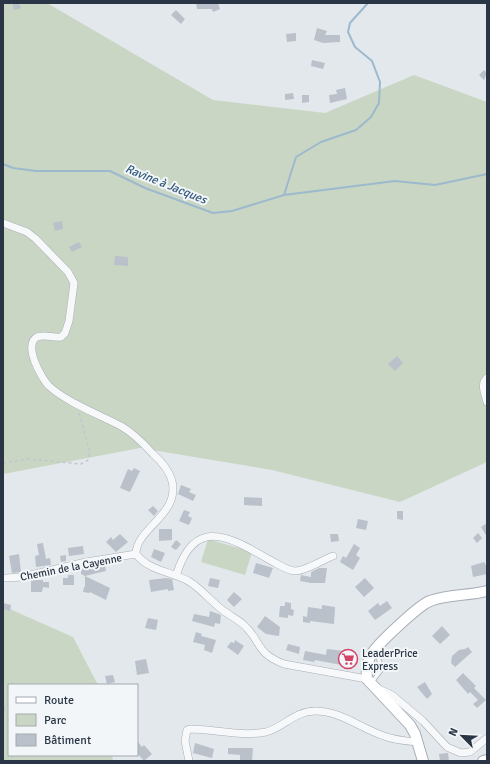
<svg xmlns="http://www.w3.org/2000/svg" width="490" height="764" viewBox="0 0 490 764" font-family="Signika,sans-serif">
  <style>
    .green { fill: #cad6c4 }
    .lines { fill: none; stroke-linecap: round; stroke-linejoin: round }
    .stream { stroke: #9db9cd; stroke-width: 2 }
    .building { fill: #bac1ca }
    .lane-casing { stroke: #a8afb7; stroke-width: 5 }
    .street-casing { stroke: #a8afb7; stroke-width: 8 }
    .secondary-casing { stroke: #a8afb7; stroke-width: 12 }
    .path { stroke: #c2c6cb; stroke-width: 1.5; stroke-dasharray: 3 3; stroke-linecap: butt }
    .lane { stroke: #f7f8fa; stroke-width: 3.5 }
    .street { stroke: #f7f8fa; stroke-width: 7 }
    .secondary { stroke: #fff; stroke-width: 10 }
    .labels { text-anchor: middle; stroke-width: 4; stroke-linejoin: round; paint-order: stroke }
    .street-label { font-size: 11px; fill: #2a3645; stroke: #f3f6f9 }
    .poi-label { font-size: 11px; fill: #2a3645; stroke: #f3f6f9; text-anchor: start }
    .water-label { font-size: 12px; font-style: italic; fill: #32597c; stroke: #f3f6f9 }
  </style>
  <rect width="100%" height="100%" fill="#e3e8ec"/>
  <path class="green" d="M3,3H47L213,100L325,113L414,75L487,102V462L400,502L272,470L140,448L3,474Z
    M208,539L252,552L245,575L201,562Z
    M3,606L73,637L98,685H9V755H112L113,761H3Z"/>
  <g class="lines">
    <path class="stream" d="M3,164L13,168L36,171H110L145,188L213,213L232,211L284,195L395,181L435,185L487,174
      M284,195L296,157L321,142L356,130L371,117L379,103L380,82L372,61L355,47L348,32L350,23L368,3"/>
  </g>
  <path class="building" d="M12,3H19L21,8L14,10Z
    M196,3H218L220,9L213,12L212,9H197Z
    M176,10L185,19L181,24L171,15Z
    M317,28L327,31L325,35H340V42L323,43L314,40Z
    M296,33V41L287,42L286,34Z
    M312,60L325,63L323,69L311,66Z
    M484,70L487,73L484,80L479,75Z
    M345,88L347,99L330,103L329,95L337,94L336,90Z
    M293,93L294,99L285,100V94Z
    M302,95H309V102L302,103Z
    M62,221L63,229L55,231L53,223Z
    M79,242L82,247L72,252L69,247Z
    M115,256L128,257V266L114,265Z
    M397,356L403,363L395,371L388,364Z
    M134,468L140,471L130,492L120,488L128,469L132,471Z
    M181,485L191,489L189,492L196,495L193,501L178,494Z
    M244,497L262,498V506L244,505Z
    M153,506L158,511L154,516L148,510Z
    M184,510L190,512L188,516L192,518L189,525L179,521Z
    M397,511H403V520L397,519Z
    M358,519L368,521L366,530L356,528Z
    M487,523V537L481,527Z
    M159,529H172V540L159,541Z
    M478,533L482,538L477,543L473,538Z
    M120,534L128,542L116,552L106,542L111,537L113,540Z
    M330,534H338L339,541L331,542Z
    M176,540L181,544L176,550L171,547Z
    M43,543L46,559L50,558L51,565L36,567L35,556L39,555L37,544Z
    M354,544L360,548L356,555L360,558L353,570L340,562L343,556L346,558Z
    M83,546L84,554L69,556L68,548Z
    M154,549L165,553L161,562L151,557Z
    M19,554L21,572L12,573L9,556Z
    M66,555V561L61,562L60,556Z
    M484,562L487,567V574L473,577L471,566Z
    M256,563L273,568L269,578L253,573Z
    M95,566V568L105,566L106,571L85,576L81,574V568Z
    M319,568H327L325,583H311L300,581L301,575L311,577V572Z
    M68,575H74V585H63V578H68Z
    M85,576L110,588L106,600L90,592L89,593L83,592L84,587H85Z
    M166,578L172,579L174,590L168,591V589L151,592L149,580Z
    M210,578L220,580L218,588L208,586Z
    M365,578L374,588L364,597L355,587Z
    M31,580H43V582H49V588L43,587L42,592H31Z
    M234,592L242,599L234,607L227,600Z
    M387,601L392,608L375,620L368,611L378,603L380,606Z
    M285,602L291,603V609L294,610L293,616L288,615V618L279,617L280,606H285Z
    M3,603L11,605L10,611L3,609Z
    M322,605L335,607L334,624L310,621V623L303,622V616L307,617L308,607L322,609Z
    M210,611L221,615L220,624L215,623L214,627L192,621L194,614L209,617Z
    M265,616L280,627L279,636L266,634L257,627Z
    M148,618L158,620L156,630L145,628Z
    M442,626L450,635L440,644L432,636Z
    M196,632L202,634L201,636L216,640L212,653L204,650L205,645L193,642Z
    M235,640L244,646L238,655L227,647L231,642L234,643Z
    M288,644L300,647L299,654L286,650Z
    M468,647L472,652L455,667L451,663L452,656L459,650L465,649Z
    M327,649L344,651L345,649L355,652L352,667L315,660L314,662L303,660L305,651L326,655Z
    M146,659L149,673L137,675L135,661Z
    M463,673L476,686L474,688L486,700L477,708L473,704L478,700L470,692L468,694L456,680Z
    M113,675L115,682L107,684L105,676Z
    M425,682L432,694L427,699L417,687Z
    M137,741L142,747L144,745L152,754L144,761L137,753Z
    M195,743L214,749L212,758L193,753Z
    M228,748H253L252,761H240V755L228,754Z
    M448,753L449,761H440L439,754Z"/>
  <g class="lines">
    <defs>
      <path id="lane" d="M372,682L382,669L376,651"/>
      <path id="street" d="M3,223L27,232L36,239L68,272L74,283L69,321L65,333L61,337C54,338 43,334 37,337C23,345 41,378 49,386C66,402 100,415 121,426C133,433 144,444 153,454C161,461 169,470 172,481C180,515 136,528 136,554C150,572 172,571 190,582C201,589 210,600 220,608C228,615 238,619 245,626C262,643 256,653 284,664L367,679
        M487,378C480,384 485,394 487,402
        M176,576C194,517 227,535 268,559C277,563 286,571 296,571C308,570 322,560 333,556
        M6,578L22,577L86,562L136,554
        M377,688L392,695L423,721L447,747L461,753L470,752L487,738
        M189,761L185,741L187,730L190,729C214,729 241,737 266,732C284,727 295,711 315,711C341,711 360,728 384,736C394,740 405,741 417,742"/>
      <path id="secondary" d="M423,761L415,734L410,725L367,679C366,669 367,660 373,652C380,642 419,605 430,601C448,594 468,596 487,591
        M483,761L487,760"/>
    </defs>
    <use href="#lane" class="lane-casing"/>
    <use href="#street" class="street-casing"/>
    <use href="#secondary" class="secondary-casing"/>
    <path class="path" d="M3,463L28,459L81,464L88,460L90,452L79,413
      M3,710L9,704"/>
    <use href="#lane" class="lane"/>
    <use href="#street" class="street"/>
    <use href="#secondary" class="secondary"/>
  </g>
  <defs>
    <symbol id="supermarket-ring" viewBox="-11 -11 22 22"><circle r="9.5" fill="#f3f6f9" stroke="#d54467" stroke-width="1.5"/><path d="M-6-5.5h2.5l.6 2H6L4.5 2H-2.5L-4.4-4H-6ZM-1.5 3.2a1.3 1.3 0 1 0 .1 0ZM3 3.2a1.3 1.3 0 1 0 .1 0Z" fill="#d54467"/></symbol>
  </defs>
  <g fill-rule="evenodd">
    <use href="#supermarket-ring" x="337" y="648" width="22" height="22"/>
  </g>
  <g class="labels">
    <g class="street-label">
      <text transform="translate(71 567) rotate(-11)" y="4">Chemin de la Cayenne</text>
    </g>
    <g class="poi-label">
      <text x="362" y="657">LeaderPrice<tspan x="362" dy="13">Express</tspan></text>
    </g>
    <g class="water-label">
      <text transform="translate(166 184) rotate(22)" y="4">Ravine à Jacques</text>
    </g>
  </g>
  <rect width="490" height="764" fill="none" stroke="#2a3645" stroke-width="8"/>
  <rect x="8" y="684" width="130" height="72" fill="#f3f6f9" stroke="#a3a9b1"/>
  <rect x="16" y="697" width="20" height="6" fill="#ffffff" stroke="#a3a9b1"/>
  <text x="44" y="704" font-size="12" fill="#2a3645">Route</text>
  <rect x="16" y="714" width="20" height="12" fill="#cad6c4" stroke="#a3a9b1"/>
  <text x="44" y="724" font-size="12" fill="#2a3645">Parc</text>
  <rect x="16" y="734" width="20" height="12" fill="#bac1ca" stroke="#a3a9b1"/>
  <text x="44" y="744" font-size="12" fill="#2a3645">Bâtiment</text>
  <g transform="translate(462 736) rotate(294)" stroke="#f3f6f9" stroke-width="3" paint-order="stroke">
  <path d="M0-3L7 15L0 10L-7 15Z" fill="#2a3645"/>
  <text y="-6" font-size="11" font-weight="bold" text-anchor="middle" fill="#2a3645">N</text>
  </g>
</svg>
